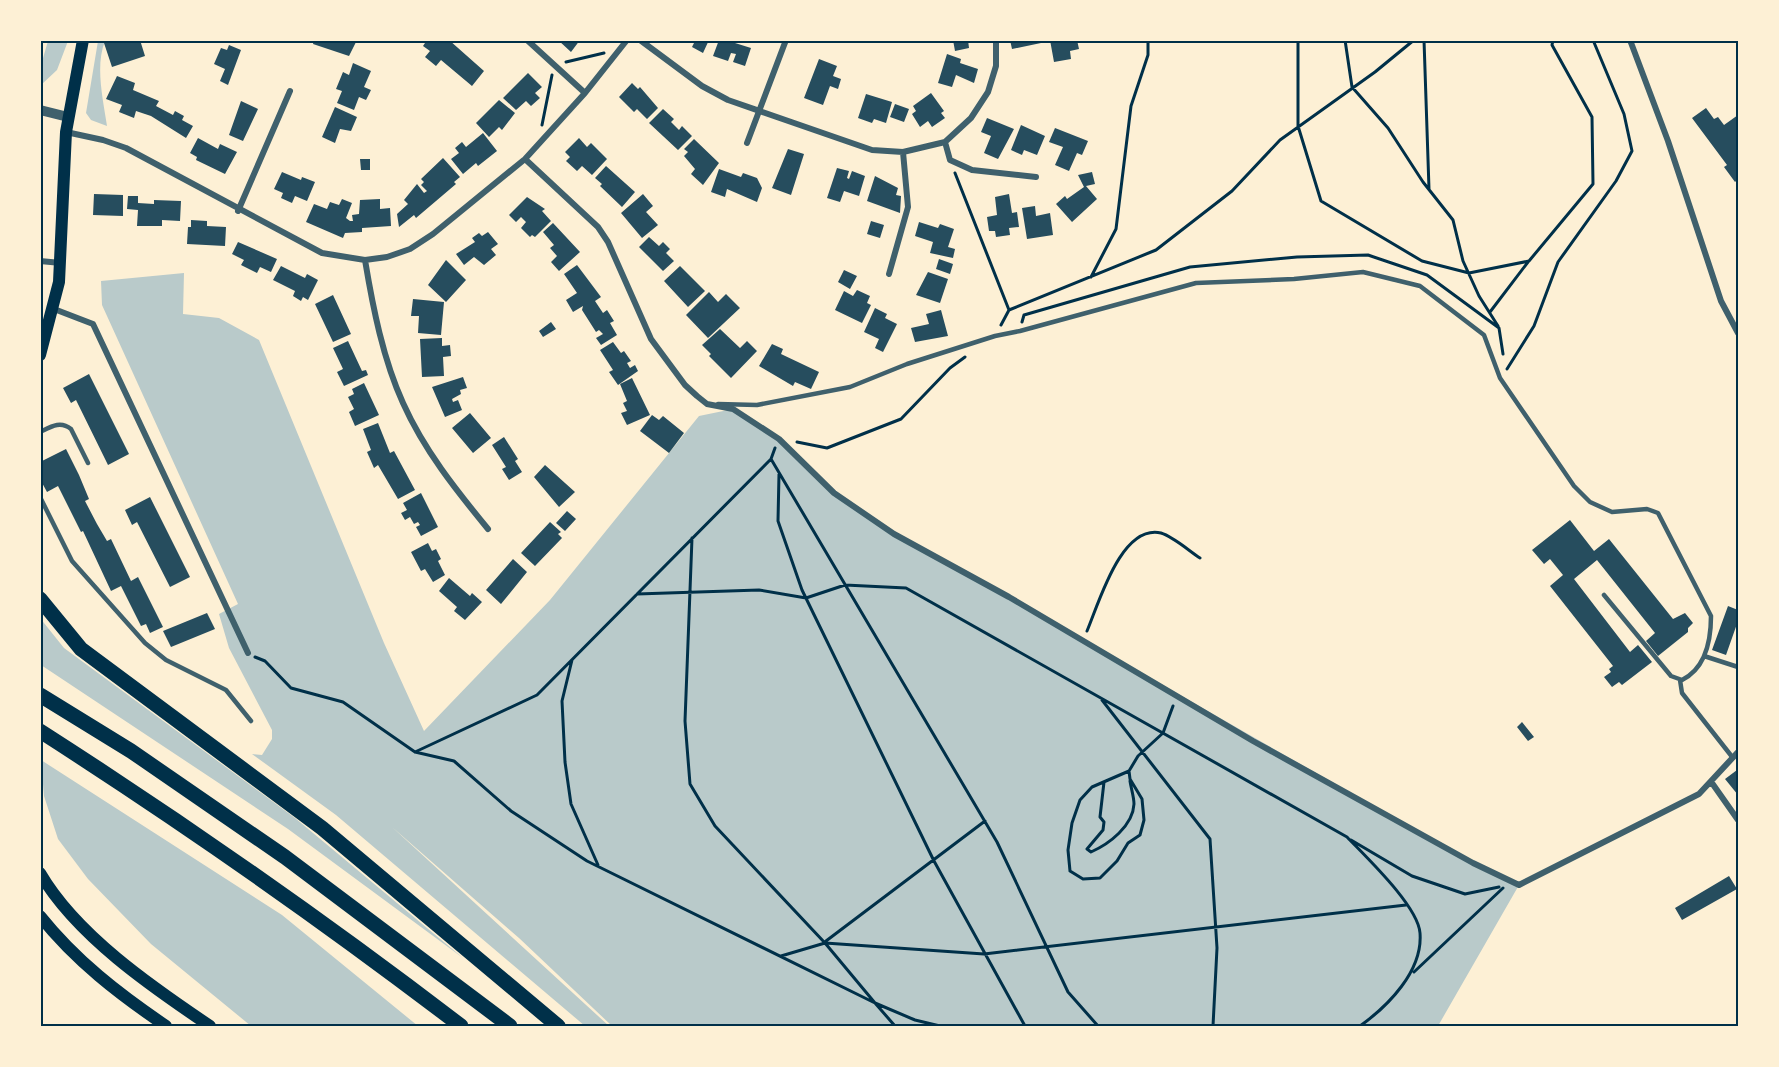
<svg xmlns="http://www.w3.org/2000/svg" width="1779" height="1067" viewBox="0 0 1779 1067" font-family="Manrope,sans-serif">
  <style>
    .green { fill: #b9caca }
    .building { fill: #264d5e }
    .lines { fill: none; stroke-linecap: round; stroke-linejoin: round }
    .path { stroke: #003049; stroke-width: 3 }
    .service { stroke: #3f606c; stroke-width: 4.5 }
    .minor { stroke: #3f606c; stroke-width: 6 }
    .tertiary { stroke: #3f606c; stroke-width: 10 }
    .secondary { stroke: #003049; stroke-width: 12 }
    .motorway { stroke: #003049; stroke-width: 15 }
    .neatline { fill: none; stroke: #003049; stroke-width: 2 }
  </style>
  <rect width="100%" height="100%" fill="#fdf0d5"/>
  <path class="green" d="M48,41H68L57,70L41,85V65Z
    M98,41H105C95,66 103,99 107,126L91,120L86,113Z
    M184,273L183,314L219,318L259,340L384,643L424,731L550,600L699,416L733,409L779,439L834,493L894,534L1009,597L1473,863L1519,885L1438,1026H612L519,938L392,827L609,1026H585L336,815L252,754L262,755L272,739V730L229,648L219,614L238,604L102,305L101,281Z
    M40,618L64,648L295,818L463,958L288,829L41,665Z
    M41,760L282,915L418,1026H251L151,944L88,879L58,839L44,796Z"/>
  <path class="building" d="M113,40H140L145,56L112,67L104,43Z
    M314,40H353L356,42L349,56L313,44Z
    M427,40H449L484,71L472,86L441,60L436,66L425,57L430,51L423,46Z
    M558,40H580L571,52Z
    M689,40H709L703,53L692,47L694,43Z
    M719,40H735V43L751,48L745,66L733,62L736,54L731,53L728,61L713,56Z
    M953,40H968L969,48L955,51Z
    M1010,40H1041V43L1012,49Z
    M1050,40H1077L1079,49L1070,51L1071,59L1054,62Z
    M229,45L241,50L228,85L220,81L225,69L214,64L221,48L227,50Z
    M947,54L961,59L960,63L978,69L974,83L956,75L952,87L938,83Z
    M819,59L837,66L833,76L841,79L838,89L830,86L823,105L804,98Z
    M353,63L371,71L364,87L371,90L366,100L359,97L354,110L337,103L342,91L336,89L343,72L349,75Z
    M528,73L542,87L535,93L540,98L531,106L526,101L516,110L503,98Z
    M117,76L135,83L133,90L159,101L156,106L173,115L175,111L184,116L182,120L193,126L186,138L151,116L136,111L134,118L119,112L122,105L106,99Z
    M632,83L638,89L640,87L658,108L647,119L637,109L634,112L619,97Z
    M931,93L944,111L941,113L945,118L932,127L928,121L920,127L912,114L916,111L913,106Z
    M866,94L892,102L886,123L874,119L872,123L858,118Z
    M499,100L515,113L502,130L499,127L489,137L476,123Z
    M241,101L258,109L243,141L229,135Z
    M895,104L909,109L904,122L890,117Z
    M335,107L357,117L351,131L340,129L335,143L322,137Z
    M1706,108L1714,119L1718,117L1724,125L1738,115V179L1735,182L1724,167L1727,165L1692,118Z
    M663,109L674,119L671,122L679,130L682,126L692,136L678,150L649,123Z
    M987,118L1014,129L998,159L984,153L991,136L981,132Z
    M1021,125L1045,136L1037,155L1024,150L1022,155L1011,150Z
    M1055,128L1088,141L1082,155L1077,153L1069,171L1055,165L1063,147L1049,142Z
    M483,133L497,151L478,166L476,163L463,174L451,159L459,153L455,148L462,142L466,147Z
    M198,138L218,149L220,144L237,152L225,174L196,160L197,157L190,153Z
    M579,138L587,147L591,143L607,159L592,175L582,166L577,171L566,161L570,157L565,152Z
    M694,139L719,163L703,185L691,174L695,169L684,156L688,152L684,149Z
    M788,149L804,154L791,195L772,188Z
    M443,158L460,177L454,182L456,184L416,218L414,215L399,227L397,214L408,204L404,200L417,184L424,193L427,191L421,185L424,182L421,179Z
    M360,159H370V170H361Z
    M606,166L635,192L622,207L600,186L602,184L595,178Z
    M837,168L849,171L847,178L849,179L852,171L865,176L859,196L844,191L840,202L827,198Z
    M719,169L741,177L743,173L757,178L762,188L757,202L727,189L725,197L711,192Z
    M282,172L301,180L302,177L315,182L307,201L295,196L292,203L281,198L283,193L274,189Z
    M1092,172L1095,184L1086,186L1097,199L1072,222L1056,204L1065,196L1067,199L1084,187L1078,175Z
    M875,176L898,188L896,195L901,196L900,213L867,201Z
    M94,194L123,195V216L93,215Z
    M643,194L653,206L646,212L658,225L642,238L621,213Z
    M1009,194L1012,213L1017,212L1019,227L1009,228L1010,235L996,237L995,231H989L987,217L997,215L995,197Z
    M128,196H138V203L154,204V200L181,201L180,221L162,220V226H137L138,210L127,209Z
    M527,197L545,209L542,211L551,221L535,237L532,235L530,237L521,228L526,222L521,217L516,222L509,215Z
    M342,199L352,203L346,218L350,221H353L352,215L359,214L360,200L380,199V209L390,208L391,226L362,228V232L345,233L343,238L306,222L314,204L327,209L330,202L339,205Z
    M1035,206L1036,216L1050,213L1053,235L1027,239L1022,208Z
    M191,220L207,221V226L226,227L225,246L187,244L188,227H191Z
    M871,221L884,225L880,238L867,234Z
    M919,222L938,228L940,224L954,229L948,247L955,249L953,258L930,253L933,242L915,236Z
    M553,223L580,252L559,271L551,262L557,256L550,248L554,245L543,232Z
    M488,232L498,244L491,249L496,255L484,265L474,257L464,265L456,254L475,242L472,238L479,233L482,236Z
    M649,237L659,246L663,242L670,249L666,253L674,261L663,271L639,247Z
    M238,242L277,259L271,272L260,267L257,273L241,265L244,260L232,254Z
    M939,259L953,264L950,274L936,269Z
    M446,260L466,280L446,302L428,285Z
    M577,265L601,297L595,301L603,313L607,310L614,321L610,323L617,335L601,345L596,338L603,334L599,330L596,332L582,310L583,306L573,312L566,300L577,293L564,274Z
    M281,266L305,278L307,274L318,280L308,300L303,297L301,301L293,296L295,291L273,280Z
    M680,266L705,291L688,307L664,281Z
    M844,270L857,276L850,289L838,282Z
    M928,272L948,279L940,303L916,295Z
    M857,290L870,296L867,303L871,305L862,323L835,310L844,291L853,296Z
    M709,292L718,302L726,294L740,308L708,338L686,315Z
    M333,295L351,334L333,342L315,304Z
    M413,299L444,302L441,335L418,333L419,316H411Z
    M875,308L887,314L885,318L897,324L883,352L875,348L879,339L864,332Z
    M941,310L948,336L915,342L911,328L929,324L926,314Z
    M551,322L556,329L543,337L539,331Z
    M720,329L740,348L747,341L757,351L731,378L709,356L711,354L702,345Z
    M442,338V346L450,345L451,356L443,357L444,376L422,377L420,339Z
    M348,341L362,371L366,370L368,375L344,386L337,372L343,369L333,348Z
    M613,342L621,353L624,351L631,361L627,363L630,368L635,365L638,371L618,385L609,372L613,370L600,350Z
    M772,344L783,349L781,354L819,372L811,389L795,382L793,386L759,366Z
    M89,374L129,454L108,465L76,400L71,403L63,388Z
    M463,377L467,388L460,390L461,394L452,399L453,402L458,400L462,410L445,417L432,387Z
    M632,378L650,415L627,425L621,413L627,411L623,403L627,401L620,384Z
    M364,383L379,415L355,426L349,412L354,409L348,397L354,394L352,389Z
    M470,413L491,438L473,453L452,428Z
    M652,415L659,420L663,416L684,433L669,453L640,431Z
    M378,423L390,453L394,451L415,490L398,499L378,465L374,468L367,452L371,450L363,429Z
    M504,437L518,459L515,461L522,472L509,480L502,469L506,467L492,445Z
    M66,449L79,475L89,499L85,501L97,524L107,541L111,539L131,581L138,577L163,627L150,633L146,624L141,626L121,586L111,591L83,531L81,532L58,486L47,492L40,479V462Z
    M545,465L575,492L559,507L534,477Z
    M421,493L438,527L421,536L416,527L420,525L418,522L414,524L410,517L405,520L401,513L407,510L403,503Z
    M150,497L190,577L170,587L137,522L132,525L125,510Z
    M567,511L576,519L565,531L556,523Z
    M1570,520L1594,551L1609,539L1673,619L1685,613L1693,623L1688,628V632L1658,656L1646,641L1655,633L1597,560L1574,579L1630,652L1638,645L1652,662L1622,685L1619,682L1612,687L1604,677L1611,672L1609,669L1613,666L1550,586L1563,575L1550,559L1544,564L1532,550Z
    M550,522L561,532L558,534L562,538L535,566L521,553Z
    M428,543L432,551L436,549L441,559L438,561L445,575L433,582L425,569L421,571L411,552Z
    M513,559L527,572L501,604L486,590Z
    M449,578L470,596L472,593L482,602L465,620L454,611L457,607L439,591Z
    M1728,606L1738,610V621L1726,655L1712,650Z
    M207,613L215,629L171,647L163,631Z
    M1522,722L1534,737L1528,741L1517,727Z
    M1737,770L1738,772V795L1725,779Z
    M1729,876L1737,889L1682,920L1675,908Z"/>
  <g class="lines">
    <path class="path" d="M1298,40V126L1321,201L1422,261L1469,273L1529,261L1593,184L1592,117L1552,45L1553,40
      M1345,40L1352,87L1388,128L1423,182L1453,220L1463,261L1479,296L1498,326
      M1424,40L1429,189
      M566,62L604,53
      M542,125L552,75
      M955,173L1009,310L1001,325
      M1091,277L1116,229L1131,106L1148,55V40
      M1009,310L1156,250L1232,191L1280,140L1375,72L1414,40
      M1490,312L1528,262
      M1022,322L1024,315L1190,267L1297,257L1368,255L1427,275L1499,328L1503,354
      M1507,369L1534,326L1558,262L1616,181L1632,151L1624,114L1593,40
      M797,442L827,448L901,419L950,368L965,357
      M775,448L771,459L997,842L1068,992L1098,1026
      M779,474L778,521L802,590L934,861L1025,1026
      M692,538L685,721L690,784L715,826L825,943L875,1003L915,1020L940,1026
      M637,594L759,590L806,598L845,585L906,588L1347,837C1366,857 1418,906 1420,933C1423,971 1388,1006 1360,1026
      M1087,631C1099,603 1121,524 1161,533C1174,537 1189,551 1200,558
      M255,657L265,661L291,688L343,702L415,752L454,761L511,811L587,861L875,1003L895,1026
      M572,660L562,701L565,762L571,804L598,865
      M1102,700L1210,839L1217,948L1213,1026
      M415,752L537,695L771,459
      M1129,771L1130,779L1142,799L1144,820L1140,835L1128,843L1117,861L1100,878L1083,879L1070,871L1068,850L1072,823L1080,800L1092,787L1129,771L1138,756L1163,733L1173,706
      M1104,782L1100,817L1104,822L1103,830L1087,849L1091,852C1109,844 1133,826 1134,804C1134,797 1131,788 1130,781
      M1351,840L1412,876L1465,894L1499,887
      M826,941L985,821
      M781,956L825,943L984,954L1406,905
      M1414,972L1503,888"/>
    <path class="service" d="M718,404L757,405L850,387L907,364L995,336L1020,331L1196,283L1294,279L1363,272L1420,286L1484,335L1500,378L1574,486L1590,502L1612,512L1647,509L1658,513L1711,616C1711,641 1706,668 1682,680L1671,676L1604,595
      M42,431C52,426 61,421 71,429L88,463
      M40,497L72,561L145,643L166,660L226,690L251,721
      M1704,656L1738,667
      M1680,680L1682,693L1733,758"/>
    <path class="minor" d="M527,40L585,93
      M640,40L702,86L728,100L872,150L903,152L945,142L971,118L988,92L996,66V40
      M1630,40L1668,141L1721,301L1738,333
      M66,132L103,140L126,148L322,253L365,260L387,257L410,249L433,234L525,159L585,93L627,40
      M945,142L950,160L972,170L1036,177
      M747,143L786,40
      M525,159L598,227L608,242L651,339L685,385L697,396L707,404L733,409L779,439L834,493L894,534L1009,597L1253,741L1473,863L1519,885L1699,794L1738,752
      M238,211L290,91
      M365,260C373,308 383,359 403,403C424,450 456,490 488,529
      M40,261L61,263
      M889,274L908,207L903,152
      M54,309L93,324L248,653
      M1712,783L1738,820"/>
    <path class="tertiary" d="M40,110L68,117"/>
    <path class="secondary" d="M40,355L59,282L66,132L83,40
      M40,873C76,935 152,987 210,1026
      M40,916C76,961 119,994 166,1026"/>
    <path class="motorway" d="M40,599L81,649L322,828L558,1026
      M40,695L131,751L285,857L510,1026
      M40,731C185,824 325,922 461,1026"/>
  </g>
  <rect width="1779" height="1067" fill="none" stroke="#fdf0d5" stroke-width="84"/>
  <rect x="42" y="42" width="1695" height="983" class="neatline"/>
</svg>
